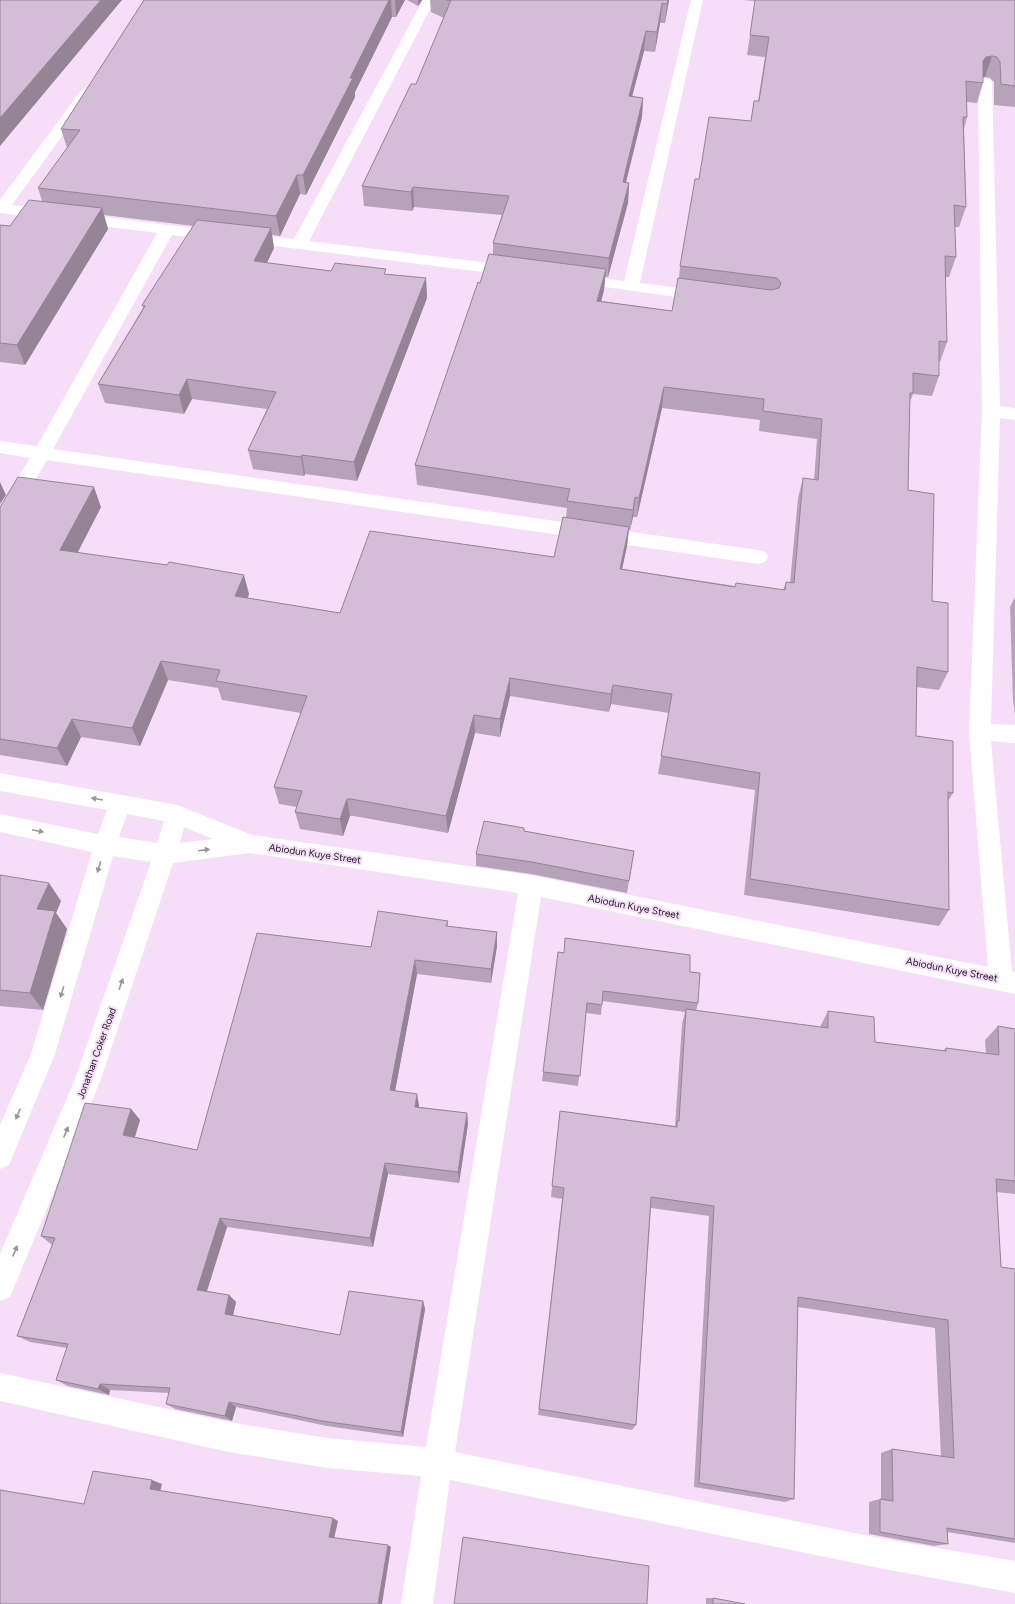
<svg xmlns="http://www.w3.org/2000/svg" width="1015" height="1604" viewBox="0 0 1015 1604" font-family="Figtree,sans-serif">
  <style>
    .lines { fill: none; stroke-linecap: round; stroke-linejoin: round }
    .street { fill: #fff; fill-rule: evenodd }
    .wall { fill: #b6a3b9; fill-rule: evenodd }
    .shaded-wall { fill: #948496 }
    .building { fill: #d4bdd7; stroke: #948496 }
    .oneway { fill: #989599 }
    .labels { text-anchor: middle; stroke-width: 4; stroke-linejoin: round; paint-order: stroke }
    .street-label { font-size: 10px; fill: #1b131c; stroke: #f6def9 }
  </style>
  <rect width="100%" height="100%" fill="#f6def9"/>
  <g class="lines">
    <path class="street" d="M423,0H435L309,241L515,266L521,268L523,271L521,274L515,276L299,249L172,235L53,449L758,550L765,552L768,557L765,562L758,564L47,460L7,528L0,530V507L30,458L0,453V441L37,446L157,233L0,213V200L82,89L87,88L92,89L94,92L12,205L167,225L294,239Z
      M691,0H703L640,283L705,291L711,293L713,296L711,299L705,301L569,282L567,279L569,276L575,274L624,281Z
      M985,78L990,79L992,82L1000,406L1015,408V420L1000,418L991,724L1015,725V743L991,741L1012,971L1015,972V994L541,897L455,1452L884,1539L1015,1561V1593L884,1569L450,1480L433,1604H401L421,1476L327,1468L229,1452L0,1401V1373L229,1422L327,1438L426,1447L518,893L250,853L173,863L101,1079L10,1297L0,1301V1254L75,1079L151,862L113,856L55,1054L9,1165L0,1169V1125L31,1054L92,852L0,832V814L98,834L107,810L0,791V773L177,805L252,835L531,875L988,967L969,732L982,411L978,82L980,79ZM127,814L164,821L157,843L119,837ZM184,827L213,839L180,843Z"/>
  </g>
  <path class="wall" d="M144,0H405L396,17H392L355,92V97L306,195L300,194L280,236L272,235L274,248L267,263L331,271L386,274L426,278L427,298L357,481L305,474L304,476L253,469L248,450L267,409L192,399L184,414L105,403L98,384L143,308L142,305L194,226L104,215L108,229L25,365L0,362V225L10,226L42,201L38,188L67,148L61,129Z
    M407,0H422L418,6Z
    M430,0H669L665,23H660L655,52L644,51L632,96L643,98L642,117L626,182L629,183L628,203L608,277H605L604,290L601,301L672,311L679,278L680,266L699,179L751,121L754,101H758L765,57L747,55L755,1L743,0H1015V107L994,105V82L990,78L985,77H983V83L977,103L967,102V117L964,129L966,207L959,227H955L956,257L949,277H945L947,342L940,362H939V376L932,396L913,394L910,402L908,490L948,672L939,690L916,687V736L953,793L948,801L949,910L939,926L744,895L755,790L658,774L669,713L611,704L609,712L510,696L500,737L475,733L448,833L354,816H350L343,836L300,829L295,812L297,807L279,804L274,787L301,713L222,700L218,688L168,680L140,746L81,737L67,766L0,755V507H101L78,552L249,594L248,598L340,613L554,557L566,518L567,508L417,485L415,465L480,283L493,255V243L502,215L414,207L412,211L364,206L362,186L416,84L444,18L431,12ZM662,408L760,420L759,431L817,439L814,480L803,478L798,498L790,583L786,582L783,590L735,586L622,569L627,546L629,530H630L633,517H637Z
    M1015,597V714L1013,700L1010,607Z
    M524,831L634,851L627,893L531,874L476,866V854Z
    M0,875L61,901L56,913L67,929L43,1010L0,1006Z
    M448,921V927L497,932V946L491,983L417,974L395,1091L417,1094L419,1107L467,1113L468,1124L459,1183L388,1174L373,1247L227,1227L207,1291L229,1295L236,1302L233,1315L340,1335L423,1301L425,1309L403,1437L327,1426L236,1407L232,1421L175,1409L166,1404L169,1393L110,1390L109,1395L68,1386L56,1380L67,1348L30,1342L17,1336L52,1245L41,1236L131,1109L140,1120L135,1137L197,1150L371,947Z
    M558,952L690,972L698,1003L696,1011L820,1027L828,1011L875,1042L943,1051L946,1048L986,1054L985,1040L998,1026L1015,1029V1194L996,1192L1001,1267L1015,1269V1543L947,1532L948,1544L934,1546L869,1534V1502L880,1499H881V1453L892,1449L941,1456L935,1328L798,1307L794,1499L785,1502L694,1487L709,1216L651,1208L636,1425L632,1430L538,1415L562,1199L551,1197L560,1111L675,1126L682,1024L685,1012L602,1001L601,1015L586,1013L578,1086L542,1081Z
    M706,1598H713L745,1604H706Z"/>
  <path class="shaded-wall" d="M101,0H122L0,146V118Z
    M389,0H391L392,17L355,92V97L306,195L303,175L350,78Z
    M395,0H405L396,17Z
    M418,0H422L418,6Z
    M668,0H669L665,23L667,4Z
    M662,3L660,23L655,52L657,32Z
    M646,31L644,51L627,116L629,96Z
    M992,56L985,77L980,78L983,61L986,57Z
    M643,98L642,117L621,202L623,182Z
    M297,175L300,194L280,236L276,216Z
    M629,183L628,203L608,277L609,258Z
    M413,187L414,207L412,211L411,192Z
    M102,208L108,229L25,365L17,345Z
    M271,228L274,248L258,281L254,261Z
    M606,269L604,290L596,321L597,301Z
    M426,278L427,298L357,481L354,462Z
    M187,379L192,399L184,414L179,395Z
    M664,387L662,408L637,517L639,498Z
    M302,455L305,474L304,476L301,457Z
    M0,482L6,495L0,504Z
    M94,487L101,507L69,569L60,550Z
    M635,497L633,517L630,530L633,510Z
    M629,527L627,546L618,588L620,569Z
    M244,575L249,594L240,615L235,596Z
    M161,661L168,680L140,746L132,728Z
    M510,678V696L500,737V719Z
    M613,685L611,704L609,712L611,694Z
    M474,715L475,733L448,833L446,816Z
    M72,719L81,737L67,766L57,748Z
    M347,799L350,816L343,836L340,819Z
    M49,883L61,901L56,913L67,929L43,1010L30,993L37,909Z
    M497,932V946L491,983V969Z
    M415,960L417,974L393,1102L390,1090Z
    M417,1094L419,1106L417,1118L415,1107Z
    M131,1109L140,1120L132,1146L123,1135Z
    M467,1113L468,1124L459,1183L458,1172Z
    M385,1163L388,1174L373,1247L370,1238Z
    M220,1218L227,1227L205,1297L197,1290Z
    M229,1295L236,1302L232,1321L225,1314Z
    M423,1301L425,1309L403,1437L401,1432Z
    M100,1384L110,1390L109,1395L98,1389Z
    M229,1402L236,1407L232,1421L225,1416Z
    M152,1480L162,1484L160,1492L150,1489Z
    M333,1518L338,1521L334,1539L329,1537Z
    M388,1545L391,1547L382,1604H378Z"/>
  <path class="building" d="M0,0H101L0,118Z
    M144,0H389L350,78H353L303,175H297L276,216L38,188L80,130L61,129Z
    M446,0H668L667,4L662,3L657,32L646,31L629,96L643,98L623,182L629,183L609,258L493,243L509,196L413,187L411,192L362,186L411,84H416L451,0Z
    M755,0H1015V86L1001,84L1000,62L997,57L992,56L986,57L983,61V83L966,81L967,117H963L966,207L954,205L956,257L945,256L947,342L939,341V376L913,373V393H910L908,490L934,494L932,601L948,603V672L917,667L916,736L953,741V793L948,792L949,910L750,879L760,773L661,756L672,694L613,685L611,694L510,678L500,719L474,715L446,816L351,799H347L340,819L295,812L302,791L274,787L307,696L216,681L220,670L161,661L132,728L72,719L57,748L0,739V507L18,477L94,487L60,550L167,565L169,562L244,575L235,596L340,613L370,531L554,557L563,517L629,527L620,569L735,587L736,583L785,590L786,582L794,583L803,478L818,480L822,419L763,411L764,399L664,387L639,498L635,497L633,510L567,501L570,489L415,465L478,282L480,283L489,254L606,269L597,301L672,311L678,278L771,290L779,288L781,283L777,278L680,266L695,179H699L709,117L751,121L754,101H759L769,37L750,35Z
    M29,200L102,208L17,345L0,343V225L10,226Z
    M197,220L271,228L254,261L331,271L335,263L386,269L384,274L426,278L354,462L302,455L301,457L248,450L276,392L187,379L179,395L98,384L145,306L142,305Z
    M484,821L524,828V831L634,851L629,881L532,862L476,854Z
    M0,875L49,883L37,909L55,911L30,993L0,990Z
    M378,911L448,921L446,926L497,932L491,969L415,960L390,1090L417,1094L415,1107L467,1113L458,1172L385,1163L370,1238L220,1218L197,1290L229,1295L225,1314L340,1335L349,1291L423,1301L401,1432L322,1421L229,1402L225,1416L166,1404L170,1388L100,1384L98,1389L56,1380L68,1344L17,1336L55,1238L41,1236L85,1103L131,1109L123,1135L197,1150L257,933L371,947Z
    M565,938L690,955V972L700,973L698,1003L603,991L602,1005L587,1003L580,1076L543,1072L558,952L564,953Z
    M686,1009L828,1028V1011L874,1017L875,1042L946,1051V1048L999,1055L998,1026L1015,1029V1181L996,1179L1001,1267L1015,1269V1539L947,1528L948,1544L880,1532V1499L893,1501L892,1449L954,1458L948,1320L798,1297L794,1499L699,1483L714,1206L651,1197L636,1425L539,1409L564,1188L552,1186L560,1111L677,1127V1121H679Z
    M93,1471L152,1480L150,1489L333,1518L329,1537L388,1545L378,1604H0V1490L84,1504Z
    M463,1537L649,1566L647,1604H454Z
    M713,1598L745,1604H713Z"/>
  <defs><path id="oneway-solid" d="M-6-.8H1V-3.2L6.5 0L1 3.2V.8H-6Z"/></defs>
  <g class="oneway">
    <use href="#oneway-solid" transform="translate(97 799) rotate(-170)"/>
    <use href="#oneway-solid" transform="translate(38 831) rotate(12)"/>
    <use href="#oneway-solid" transform="translate(204 850) rotate(-7)"/>
    <use href="#oneway-solid" transform="translate(99 867) rotate(107)"/>
    <use href="#oneway-solid" transform="translate(121 984) rotate(-71)"/>
    <use href="#oneway-solid" transform="translate(62 992) rotate(107)"/>
    <use href="#oneway-solid" transform="translate(18 1114) rotate(113)"/>
    <use href="#oneway-solid" transform="translate(66 1132) rotate(-67)"/>
    <use href="#oneway-solid" transform="translate(15 1251) rotate(-67)"/>
  </g>
  <g class="labels">
    <g class="street-label">
      <text transform="translate(315 853) rotate(8)" y="4">Abiodun Kuye Street</text>
      <text transform="translate(634 906) rotate(11)" y="4">Abiodun Kuye Street</text>
      <text transform="translate(952 969) rotate(11)" y="4">Abiodun Kuye Street</text>
      <text transform="translate(96 1053) rotate(-70)" y="4">Jonathan Coker Road</text>
    </g>
  </g>
</svg>
